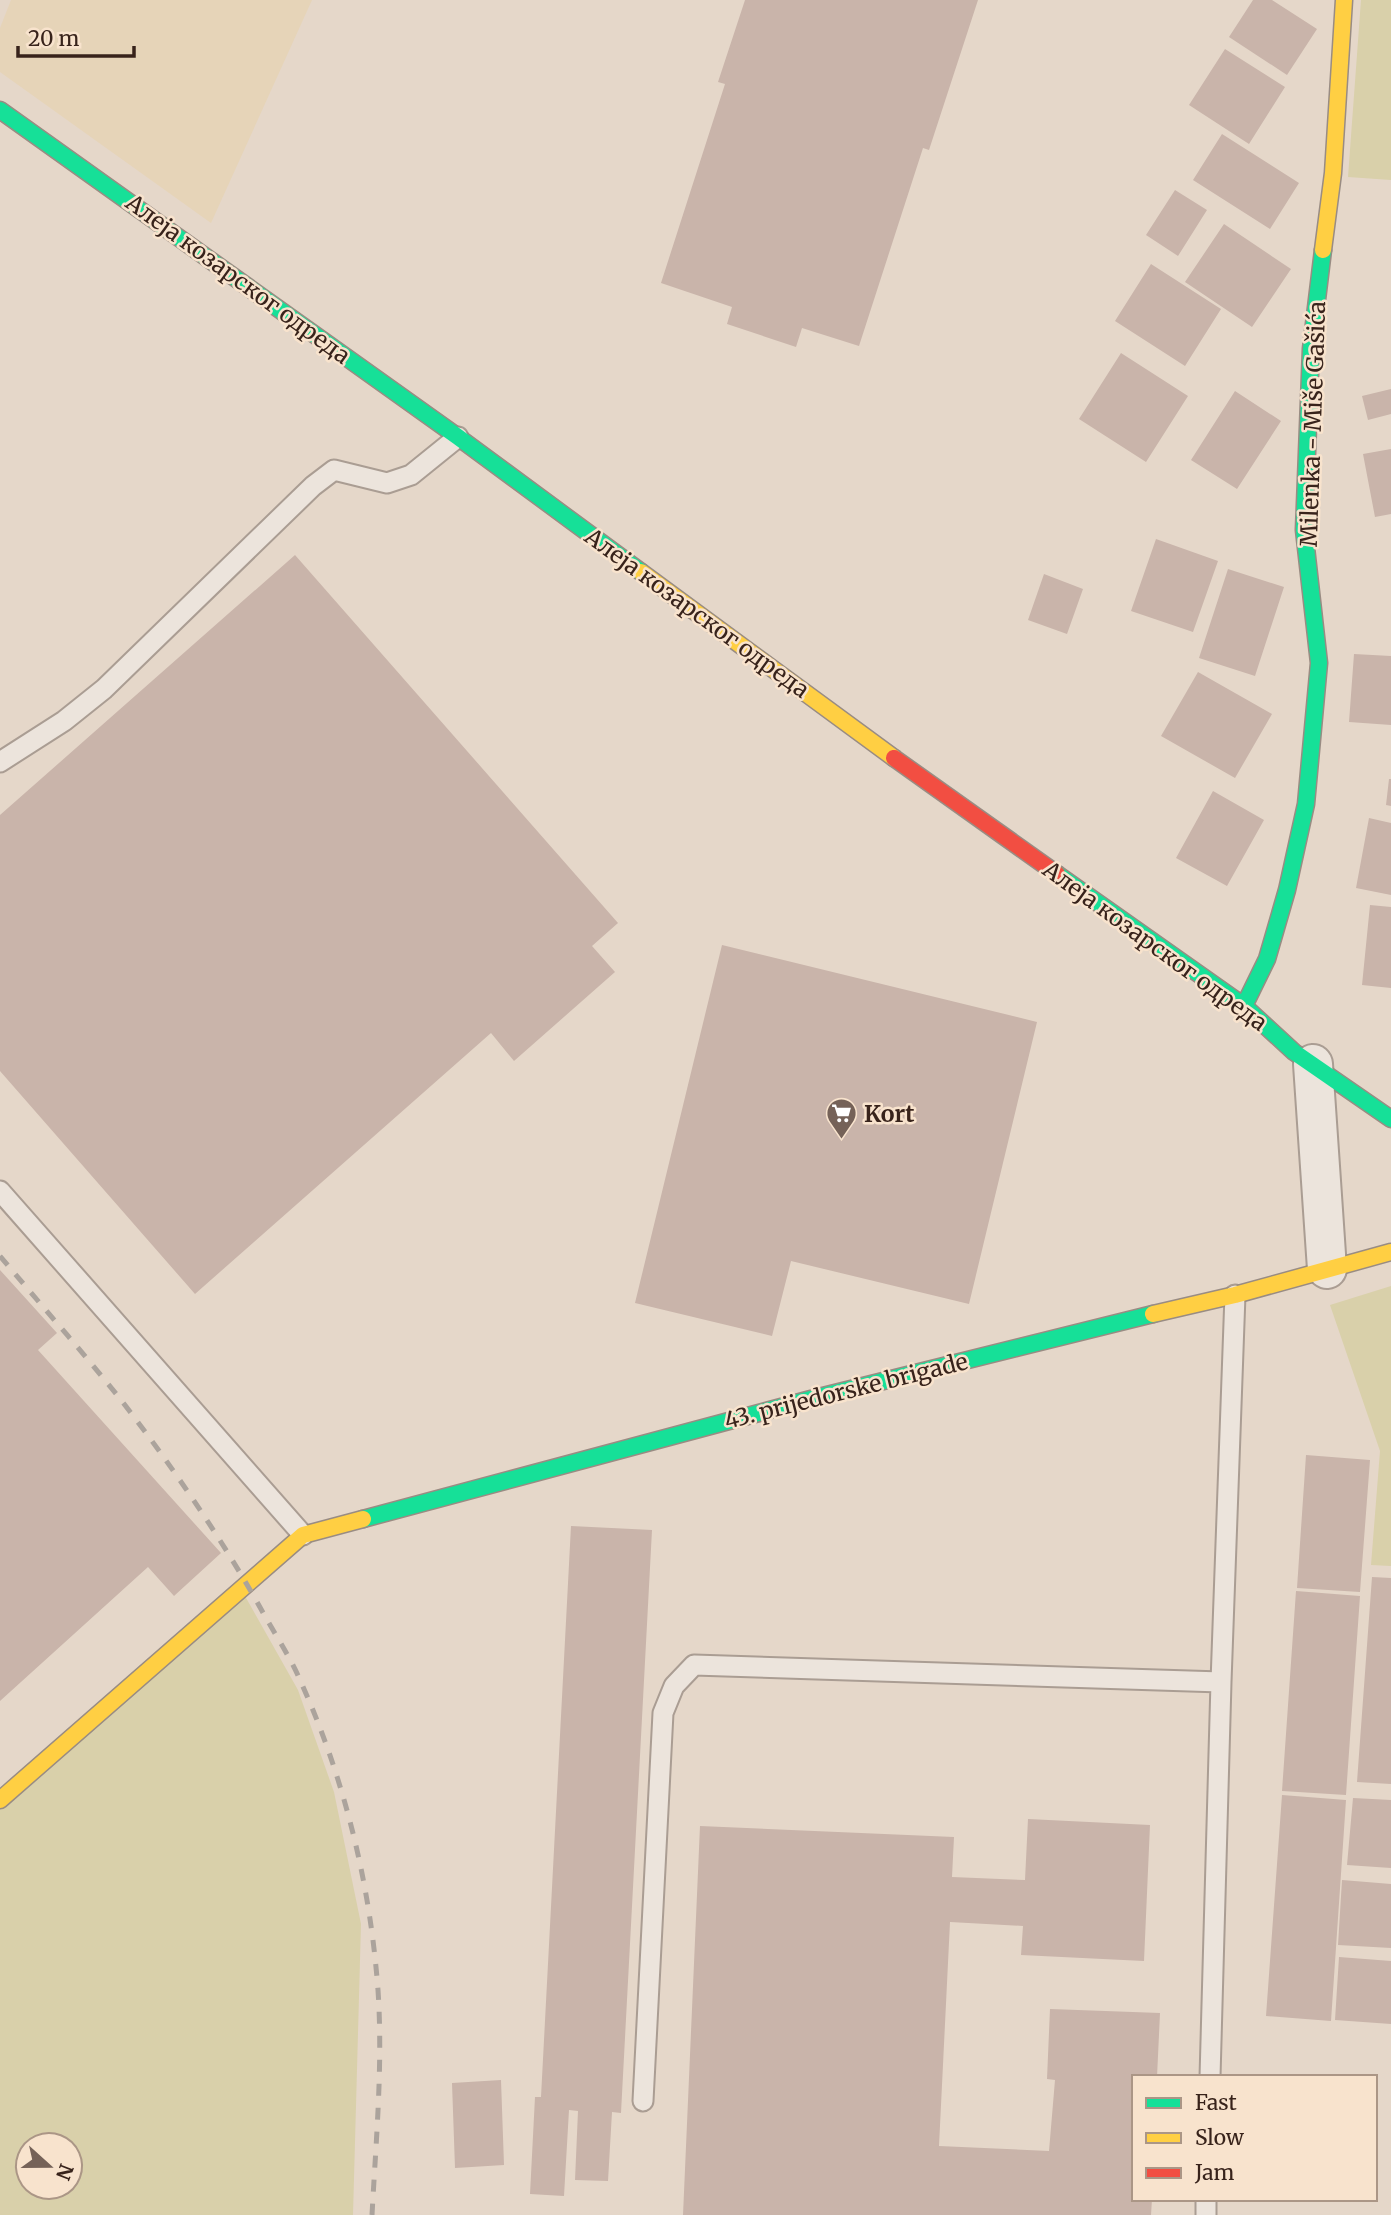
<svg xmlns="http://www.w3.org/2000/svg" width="1391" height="2215" viewBox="0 0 1391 2215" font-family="Merriweather,serif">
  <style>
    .farmland { fill: #e6d4b8 }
    .green { fill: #d9d0aa; fill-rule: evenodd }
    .building { fill: #c9b4aa }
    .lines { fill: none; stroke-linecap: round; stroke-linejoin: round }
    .lane-casing { stroke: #aa9d93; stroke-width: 23 }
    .street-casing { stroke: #aa9d93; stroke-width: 42 }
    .fast-casing { stroke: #998c83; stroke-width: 19 }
    .slow-casing { stroke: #998c83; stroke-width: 19 }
    .jam-casing { stroke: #998c83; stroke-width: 19 }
    .lane { stroke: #ece4dc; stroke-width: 19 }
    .street { stroke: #ece4dc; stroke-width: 38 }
    .fast { stroke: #16e098; stroke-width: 16 }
    .slow { stroke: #ffcf43; stroke-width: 16 }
    .jam { stroke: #f24e42; stroke-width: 16 }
    .rail { stroke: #aba39c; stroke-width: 5; stroke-dasharray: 12 12; stroke-linecap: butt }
    .labels { text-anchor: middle; stroke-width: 5; stroke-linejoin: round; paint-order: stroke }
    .street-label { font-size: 23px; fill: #38231b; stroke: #f8e3cd }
    .poi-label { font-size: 23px; font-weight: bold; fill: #38231b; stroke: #f8e3cd; text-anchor: start }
  </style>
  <rect width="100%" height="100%" fill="#e5d7c9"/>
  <path class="farmland" d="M11,0H312L211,223L0,72V28Z"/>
  <path class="green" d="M1361,0H1391V180L1348,177Z
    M1391,1286V1566L1371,1565L1380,1451L1330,1305Z
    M241,1589L298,1690L334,1792L361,1924L353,2215H0V1804ZM28,2145H70V2187H28Z"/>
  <path class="building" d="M745,0H978L929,150L923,148L859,346L802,328L796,347L727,324L732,307L661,283L725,84L718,82Z
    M1253,0H1272L1317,29L1287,75L1229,37Z
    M1225,49L1285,87L1249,144L1189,105Z
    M1222,134L1299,183L1270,229L1193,180Z
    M1175,190L1207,210L1178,256L1146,235Z
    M1224,224L1291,269L1252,327L1185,282Z
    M1151,264L1221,309L1185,366L1115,321Z
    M1121,353L1188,396L1146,462L1079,419Z
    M1391,389V414L1368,420L1362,396Z
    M1235,391L1281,421L1237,489L1191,460Z
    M1391,449V514L1375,517L1363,454Z
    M1156,539L1218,561L1193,632L1131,611Z
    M295,555L618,923L592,946L615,972L514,1061L491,1033L195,1294L0,1071V815Z
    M1228,569L1284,587L1255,676L1199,658Z
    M1044,574L1083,589L1067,634L1028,620Z
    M1354,654L1391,656V725L1349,722Z
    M1198,672L1272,714L1235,778L1161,736Z
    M1389,779H1391V806L1386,805Z
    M1213,791L1264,820L1227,886L1176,858Z
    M1369,818L1391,823V895L1356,888Z
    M1370,905L1391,907V988L1362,985Z
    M722,945L1037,1022L969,1304L791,1261L772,1336L635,1303Z
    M0,1270L57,1333L38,1350L221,1553L174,1596L148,1567L0,1701Z
    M1306,1455L1370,1460L1360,1592L1297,1588Z
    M571,1526L652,1530L621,2113L612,2112L608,2181L575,2180L578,2111L569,2110L564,2196L530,2194L535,2097H541Z
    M1372,1577L1391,1578V1784L1357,1782Z
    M1296,1591L1360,1596L1346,1795L1282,1791Z
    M1282,1795L1346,1800L1331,2021L1266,2016Z
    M1353,1798L1391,1800V1868L1347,1865Z
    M1028,1819L1150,1825L1144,1961L1021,1955L1023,1926L950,1922L939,2146L1049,2151L1055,2080L1047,2079L1050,2009L1160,2013L1157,2077H1134V2199H1152L1151,2215H683L700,1826L954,1837L952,1877L1025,1880Z
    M1342,1880L1391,1884V1948L1338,1945Z
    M1339,1957L1391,1961V2024L1335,2020Z
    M501,2080L504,2165L455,2168L452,2083Z"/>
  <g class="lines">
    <defs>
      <path id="lane" d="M0,762L64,721L104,689L313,486L334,470L387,483L411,475L458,437
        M0,1191L303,1535
        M1210,2077L1221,1682
        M643,2101L663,1713L674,1686L694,1665L1221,1682L1235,1295
        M1206,2215V2199"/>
      <path id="street" d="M1313,1064L1327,1269"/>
      <path id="fast" d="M0,110L458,437L641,572
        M1057,874L1244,1006L1294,1052L1391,1119
        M1244,1006L1267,959L1287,890L1306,804L1319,663L1304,530L1311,349L1323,250
        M363,1519L811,1399L1153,1314"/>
      <path id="slow" d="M1323,250L1333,173L1344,0
        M641,572L894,758
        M1153,1314L1235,1295L1391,1252
        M0,1800L303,1535L363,1519"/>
      <path id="jam" d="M894,758L1057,874"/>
    </defs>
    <use href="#lane" class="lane-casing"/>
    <use href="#street" class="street-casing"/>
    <use href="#fast" class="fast-casing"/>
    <use href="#slow" class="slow-casing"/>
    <use href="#jam" class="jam-casing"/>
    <use href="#lane" class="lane"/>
    <use href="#street" class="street"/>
    <use href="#fast" class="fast"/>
    <use href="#slow" class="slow"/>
    <use href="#jam" class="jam"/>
    <path class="rail" d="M0,1256C40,1304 82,1351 121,1400C173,1467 226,1545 266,1618C278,1639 291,1659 300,1680C344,1777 370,1883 378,1990C383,2065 376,2140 372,2215"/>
  </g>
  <defs>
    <symbol id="supermarket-pin" viewBox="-11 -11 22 30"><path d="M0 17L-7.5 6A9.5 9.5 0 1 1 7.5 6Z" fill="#756258" stroke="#f8e3cd"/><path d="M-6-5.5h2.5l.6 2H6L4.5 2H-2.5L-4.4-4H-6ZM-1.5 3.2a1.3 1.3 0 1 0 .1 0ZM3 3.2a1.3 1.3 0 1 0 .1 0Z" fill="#fff"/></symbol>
  </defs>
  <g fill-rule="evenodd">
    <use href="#supermarket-pin" x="824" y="1096" width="35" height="47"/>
  </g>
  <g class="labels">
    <g class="street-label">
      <text transform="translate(238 279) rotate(36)" y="8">Алеја козарског одреда</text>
      <text transform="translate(1313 424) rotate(-88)" y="8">Milenka - Miše Gašića</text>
      <text transform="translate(697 613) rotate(36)" y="8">Алеја козарског одреда</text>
      <text transform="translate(1155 946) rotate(36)" y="8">Алеја козарског одреда</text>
      <text transform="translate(846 1391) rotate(-14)" y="8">43. prijedorske brigade</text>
    </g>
    <g class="poi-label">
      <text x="864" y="1122">Kort</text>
    </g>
  </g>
  <rect x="1132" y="2075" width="245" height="126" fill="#f8e3cd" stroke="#ab9686" stroke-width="2"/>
  <rect x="1146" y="2098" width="35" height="10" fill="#16e098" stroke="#ab9686" stroke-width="2"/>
  <text x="1195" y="2110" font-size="21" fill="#38231b">Fast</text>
  <rect x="1146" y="2133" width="35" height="10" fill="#ffcf43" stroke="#ab9686" stroke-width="2"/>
  <text x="1195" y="2145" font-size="21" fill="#38231b">Slow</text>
  <rect x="1146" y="2168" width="35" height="10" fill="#f24e42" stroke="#ab9686" stroke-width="2"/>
  <text x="1195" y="2180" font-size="21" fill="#38231b">Jam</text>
  <g transform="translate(49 2166) rotate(111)"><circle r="33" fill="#f8e3cd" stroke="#ab9686" stroke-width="2"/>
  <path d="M0-5L12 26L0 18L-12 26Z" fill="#756258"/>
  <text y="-10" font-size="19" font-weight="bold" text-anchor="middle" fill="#38231b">N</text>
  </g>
  <path d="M18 46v10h116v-10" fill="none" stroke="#38231b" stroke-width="3.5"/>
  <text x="28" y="46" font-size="21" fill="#38231b" stroke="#f8e3cd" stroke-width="5" paint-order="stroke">20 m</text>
</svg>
